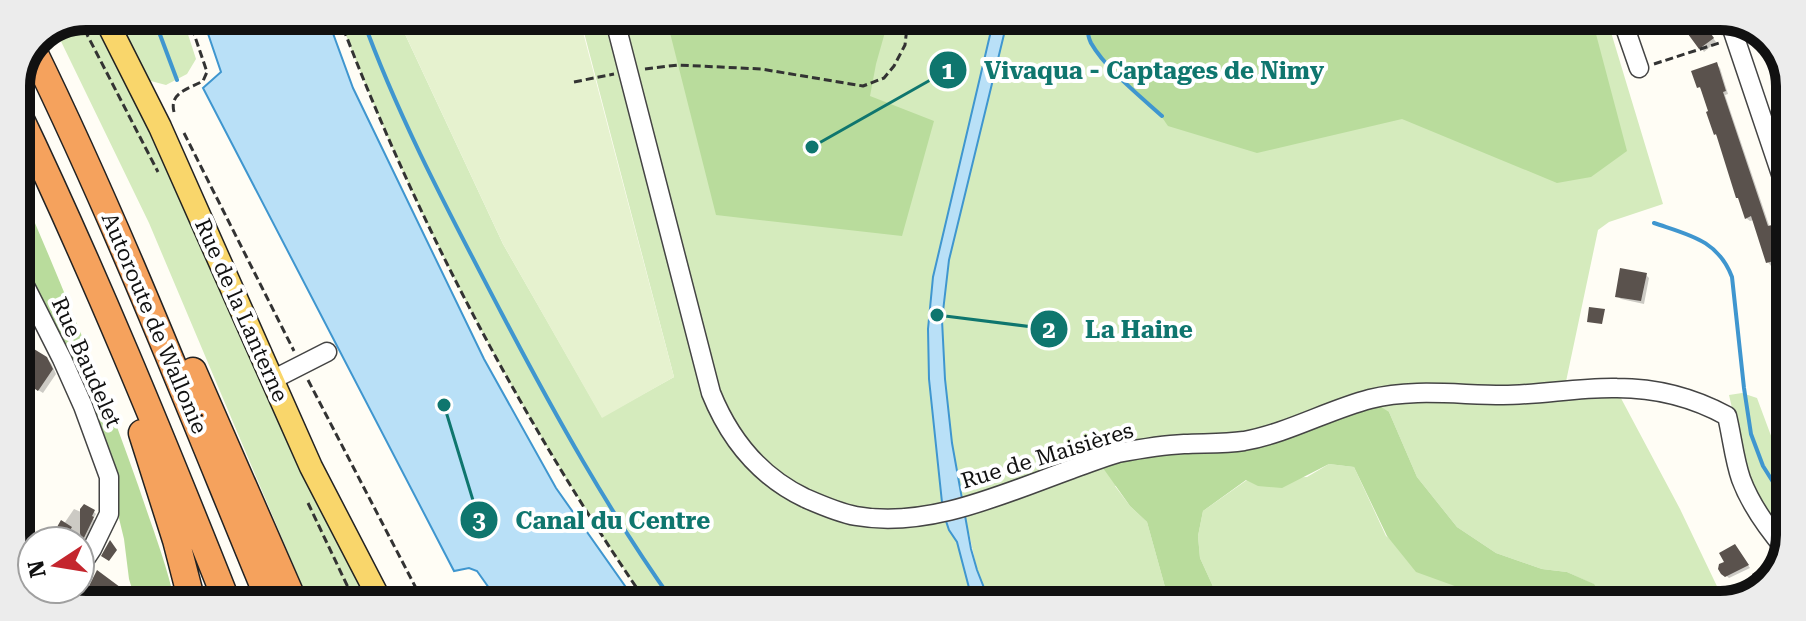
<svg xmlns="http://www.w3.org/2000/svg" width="1806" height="621" viewBox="0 0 1806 621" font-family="'Roboto Serif',serif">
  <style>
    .green { fill: #d5ebbd }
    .forest { fill: #b9dc9c }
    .pitch { fill: #e6f2cf }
    .water { fill: #b9e0f7; stroke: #3f96cf; stroke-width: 2 }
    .shadow { fill: #0003 }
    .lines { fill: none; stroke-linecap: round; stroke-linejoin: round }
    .stream { stroke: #3f96cf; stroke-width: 4 }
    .building { fill: #5a524d }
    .minor-casing { stroke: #444; stroke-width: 21 }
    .major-casing { stroke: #222; stroke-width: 25 }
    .highway-casing { stroke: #222; stroke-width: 29 }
    .path { stroke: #333; stroke-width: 3; stroke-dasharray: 8 4; stroke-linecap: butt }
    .minor { stroke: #fff; stroke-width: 18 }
    .major { stroke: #f9d66b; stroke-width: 22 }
    .highway { stroke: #f5a25d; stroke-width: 26 }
    .labels { text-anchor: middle; stroke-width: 8; stroke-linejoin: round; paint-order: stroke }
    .street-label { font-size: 22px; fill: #111; stroke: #fff }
    .rim { fill: none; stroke: #111; stroke-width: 10 }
    .leader { fill: none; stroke: #0f766e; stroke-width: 3 }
    .callout-dot { fill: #0f766e; stroke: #fff; stroke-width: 3 }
    .mark-label { font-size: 24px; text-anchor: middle; font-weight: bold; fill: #fff }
    .callout-label { font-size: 24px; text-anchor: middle; font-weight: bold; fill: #0f766e; stroke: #fff; stroke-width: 8; stroke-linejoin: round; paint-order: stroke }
  </style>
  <rect width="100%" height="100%" fill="#fffdf5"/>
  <path class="green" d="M86,16H93C116,61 140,106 161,151C232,301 288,457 370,602H309L149,223L55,29Z
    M113,16H182L196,59L187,74L166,85L147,80Z
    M339,17H397L503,244L602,417L674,377L580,17L1607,19L1663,204L1609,222L1598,230L1564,391L1615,387L1680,509L1725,603L1720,605H1607L1593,584L1567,572L1542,569L1496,553L1457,527L1417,477L1389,412L1115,486L1130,506L1147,522L1165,587L1166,604L990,603L977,570L969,533L949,530L957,542L973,603H647C522,421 417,223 339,17Z
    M1742,393L1757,398L1783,468L1787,474L1786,550L1755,507L1729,395Z
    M1329,464L1354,467L1386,536L1463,589L1494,605L1221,604L1200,558L1198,536L1203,511L1247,480L1307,477Z"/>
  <path class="forest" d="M666,17L889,18L876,64L870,96L934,121L902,236L716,215Z
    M1089,18L1592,19L1627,151L1591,177L1557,183L1402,119L1257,153L1168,126C1150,94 1080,60 1089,18Z
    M16,179C60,280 102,382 138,485C151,524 166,562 175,602H136L129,579L124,539L109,477L16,268Z
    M1370,400L1389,412L1417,477L1457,527L1496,553L1542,569L1567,572L1594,584L1607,605H1494L1463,589L1416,572L1387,536L1354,467L1329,464L1282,488L1258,486L1246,480L1203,511L1198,536L1200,558L1221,604H1166L1165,587L1147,522L1130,506L1098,461L1222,443Z"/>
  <path class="pitch" d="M397,17H579L674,377L602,418L503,244Z"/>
  <path class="water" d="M202,16L327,17L353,88L484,359L556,488L637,603L499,602L477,571L469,568L454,571L203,88L221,72Z
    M994,18H1008L949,260L942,320L945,379L952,443L971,549L977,570L990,603H973L957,542L949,530L943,512L929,379L928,329L933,277Z"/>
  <path class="shadow" d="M1680,19H1700L1716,42L1704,52Z
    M1779,53L1790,81V117L1788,115Z
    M1717,65L1720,68L1728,94L1725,95L1770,228L1775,231L1784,262L1771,266L1768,262L1754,220L1750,221L1746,218L1719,138L1715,134L1711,113L1702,90L1699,87Z
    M1646,275L1649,278L1644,304L1621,299L1617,296Z
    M1788,289V312L1782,290Z
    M46,358L51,363L56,374L43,393L19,378Z
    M1787,425V439L1782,427Z
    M74,509L81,512H94L96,514L93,519L95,521L80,551V541H64L57,534Z
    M1737,549L1750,568L1729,578L1723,573Z
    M1782,563L1769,582L1762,586L1759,582L1754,574Z"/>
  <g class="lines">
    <path class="stream" d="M153,16L177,80
      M362,17C399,120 452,218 502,314C554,413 609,512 674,603
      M1089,18C1087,27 1087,35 1091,43C1105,68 1141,97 1162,116
      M1654,223C1689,235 1718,240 1732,277L1744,388L1751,434L1763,466L1787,504"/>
  </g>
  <path class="building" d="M1677,19L1701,20L1714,38L1699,49Z
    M1717,62L1726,91L1723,92L1768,226L1772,225L1782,259L1766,263L1751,216L1745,219L1738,198H1736L1716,134L1714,135L1706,112L1708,111L1700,87L1697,88L1691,71Z
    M1620,268L1647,273L1641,301L1615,297Z
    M1589,307L1605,309L1602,324L1587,322Z
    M16,338L47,357L53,369L38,391L16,376Z
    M84,504L95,510L92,516L94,517L82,542L80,533V509Z
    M61,520L72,527L64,540L53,534Z
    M110,540L117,550L109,561L101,556Z
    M1735,544L1749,565L1725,577L1721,574L1718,569L1719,564L1724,562L1719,553Z
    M1777,558L1783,562L1775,572L1757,583L1752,574Z
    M97,570L128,593L122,602L89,601L83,598Z"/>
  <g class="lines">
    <defs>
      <path id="minor" d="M614,17L711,393C730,440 759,476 805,498C821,505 839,513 856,516C929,529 1005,493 1072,469C1087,464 1103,457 1118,453C1139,449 1162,445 1184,444C1204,443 1224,444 1244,441C1288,433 1328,410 1370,399C1413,388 1459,395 1503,395C1541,395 1579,387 1617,388C1656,388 1694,398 1727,416C1732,436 1734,459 1741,479C1751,506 1768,529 1786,550
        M1622,19L1639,68
        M1729,20L1789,198
        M16,268L62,359L83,406L109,477V514L92,549L80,567
        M272,380L327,352
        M60,599L66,589"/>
      <path id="major" d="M104,16L160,127L311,467L381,602"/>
      <path id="highway" d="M32,48C120,228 193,416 270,602
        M16,109C93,270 161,436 227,602
        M193,371L294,602
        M142,433L176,540L192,602"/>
    </defs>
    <use href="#minor" class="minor-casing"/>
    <use href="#major" class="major-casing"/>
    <use href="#highway" class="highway-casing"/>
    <path class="path" d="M339,17C417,223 522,421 647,603
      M79,19L158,172
      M1654,64L1719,43
      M645,69L678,65L761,69L863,86L884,78L894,66L905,45L908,18
      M574,82L614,74
      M174,112C169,92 189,89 203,81L207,72L188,16
      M184,133L294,351
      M308,380L417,590L427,598C446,594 463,584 476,602
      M308,503L355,602"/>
    <use href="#minor" class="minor"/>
    <use href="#major" class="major"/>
    <use href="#highway" class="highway"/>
  </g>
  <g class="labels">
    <g class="street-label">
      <text transform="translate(242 310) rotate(66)" y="8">Rue de la Lanterne</text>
      <text transform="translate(155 323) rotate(67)" y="8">Autoroute de Wallonie</text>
      <text transform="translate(87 362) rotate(66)" y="8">Rue Baudelet</text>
      <text transform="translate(1047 455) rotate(-17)" y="8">Rue de Maisières</text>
    </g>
  </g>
  <path d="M0 0H1806V621H0ZM86 30H1720A56 56 0 0 1 1776 86V535A56 56 0 0 1 1720 591H86A56 56 0 0 1 30 535V86A56 56 0 0 1 86 30Z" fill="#ececec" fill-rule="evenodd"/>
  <path class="rim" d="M86 30H1720A56 56 0 0 1 1776 86V535A56 56 0 0 1 1720 591H86A56 56 0 0 1 30 535V86A56 56 0 0 1 86 30Z"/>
  <path class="leader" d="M812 147L948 70M937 315L1049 329M444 405L479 520"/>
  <g class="callout-dot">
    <circle cx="812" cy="147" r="8"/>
    <circle cx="937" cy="315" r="8"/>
    <circle cx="444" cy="405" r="8"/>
    <circle cx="948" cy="70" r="20"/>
    <circle cx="1049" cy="329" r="20"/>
    <circle cx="479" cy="520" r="20"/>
  </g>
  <g class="mark-label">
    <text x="948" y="79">1</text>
    <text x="1049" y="338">2</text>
    <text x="479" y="529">3</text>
  </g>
  <g class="callout-label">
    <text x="1154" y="79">Vivaqua - Captages de Nimy</text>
    <text x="1139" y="338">La Haine</text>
    <text x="613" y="529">Canal du Centre</text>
  </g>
  <g transform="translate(56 565) rotate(258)"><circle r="38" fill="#ffffff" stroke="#a0a0a0" stroke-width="2"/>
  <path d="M0-6L14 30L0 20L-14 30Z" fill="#c4262e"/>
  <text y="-12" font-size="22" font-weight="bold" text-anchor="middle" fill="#111111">N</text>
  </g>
</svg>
